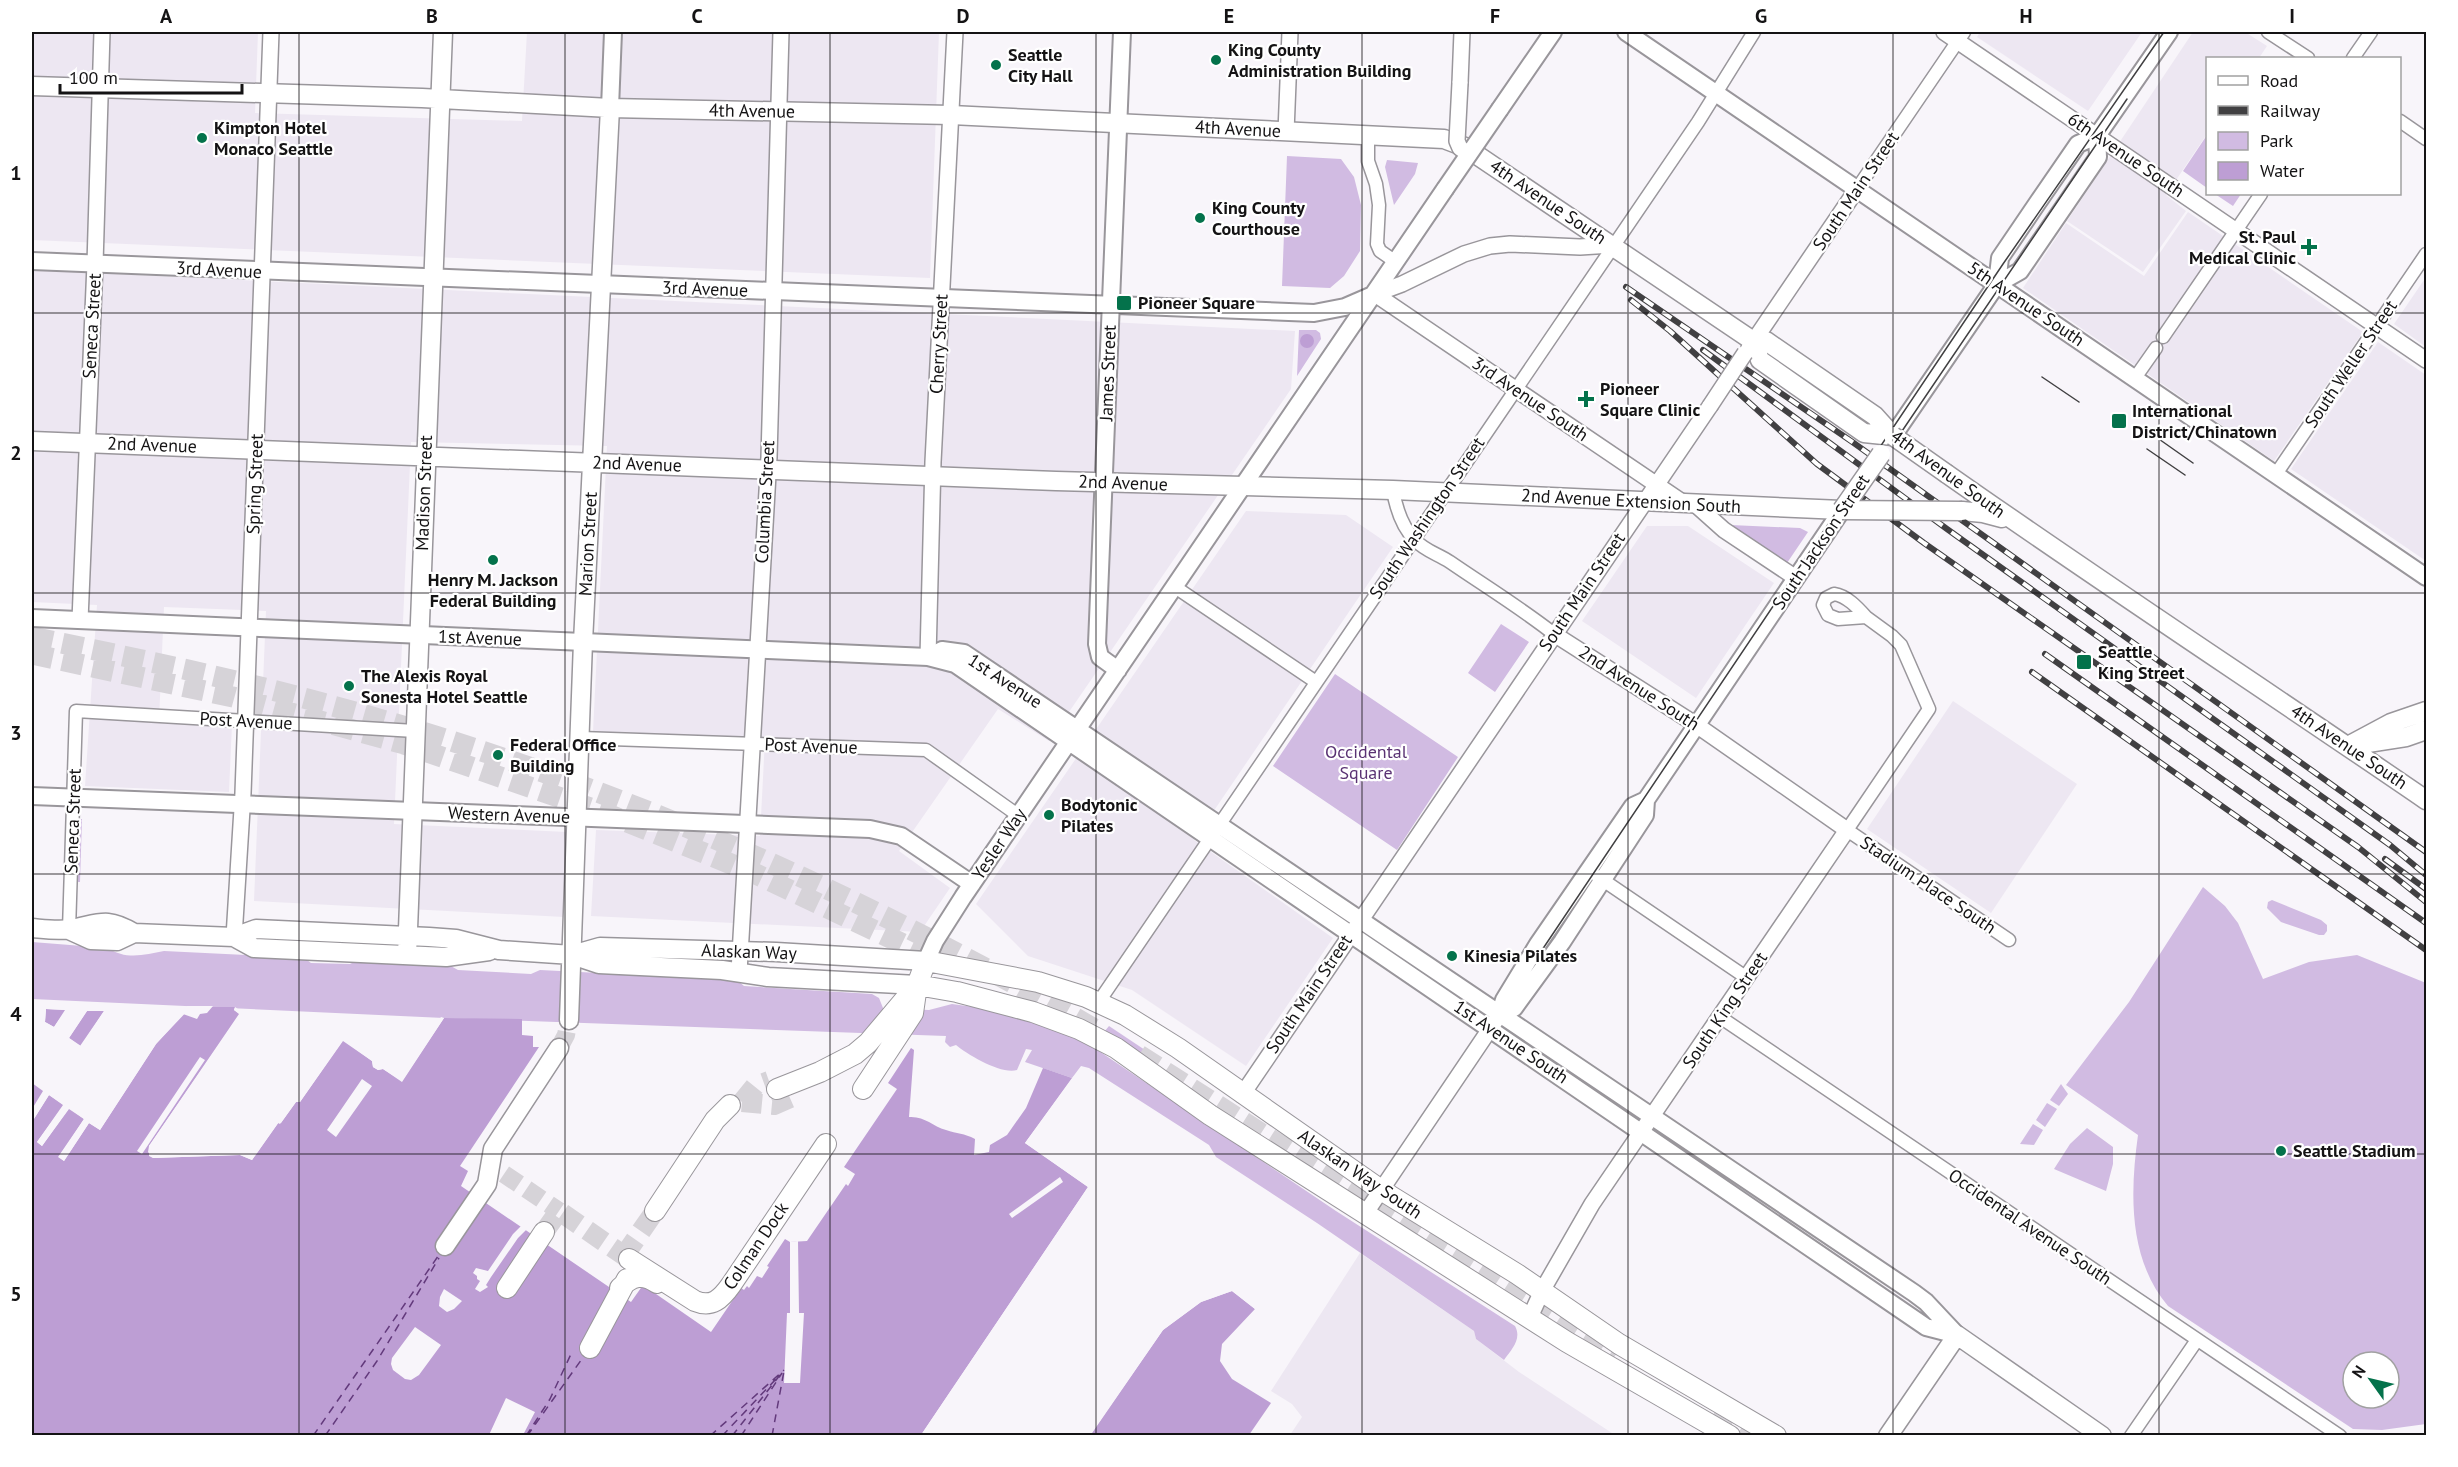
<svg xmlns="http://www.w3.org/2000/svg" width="2458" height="1467" viewBox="0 0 2458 1467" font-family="'PT Sans',sans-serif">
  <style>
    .built { fill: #ede7f2 }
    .green { fill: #d1bbe2; fill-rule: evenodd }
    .water { fill: #bd9ed4 }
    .pier { fill: #f8f5fa; fill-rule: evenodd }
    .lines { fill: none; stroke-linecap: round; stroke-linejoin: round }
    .ferry { stroke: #633a7c; stroke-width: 1.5; stroke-dasharray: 8 6; stroke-linecap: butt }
    .primary-tunnel { stroke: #d6d3d8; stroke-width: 18; stroke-dasharray: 18 9; stroke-linecap: butt }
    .trunk-tunnel { stroke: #d6d3d8; stroke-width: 20; stroke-dasharray: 20 10; stroke-linecap: butt }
    .motorway-tunnel { stroke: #d6d3d8; stroke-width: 21; stroke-dasharray: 21 10; stroke-linecap: butt }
    .minor-casing { stroke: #99969b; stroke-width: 15 }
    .tertiary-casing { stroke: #99969b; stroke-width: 18 }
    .secondary-casing { stroke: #99969b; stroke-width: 20 }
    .primary-casing { stroke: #99969b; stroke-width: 21 }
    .trunk-casing { stroke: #99969b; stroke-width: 22 }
    .minor { stroke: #fff; stroke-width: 12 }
    .tertiary { stroke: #fff; stroke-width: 15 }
    .secondary { stroke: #fff; stroke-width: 16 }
    .primary { stroke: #fff; stroke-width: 18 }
    .trunk { stroke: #fff; stroke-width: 20 }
    .tram { stroke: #414042; stroke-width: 1.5 }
    .rail-casing { stroke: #414042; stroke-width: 6 }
    .rail { stroke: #fff; stroke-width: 4; stroke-dasharray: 11; stroke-linecap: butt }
    .tertiary-bridge-casing { stroke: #99969b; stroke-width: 18; stroke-linecap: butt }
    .secondary-bridge-casing { stroke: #99969b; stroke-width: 20; stroke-linecap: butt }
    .primary-bridge-casing { stroke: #99969b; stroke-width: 21; stroke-linecap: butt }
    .tertiary-bridge { stroke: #fff; stroke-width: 15 }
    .secondary-bridge { stroke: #fff; stroke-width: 16 }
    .primary-bridge { stroke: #fff; stroke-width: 18 }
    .grid { fill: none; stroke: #141314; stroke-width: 1.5; stroke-opacity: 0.55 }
    .poi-dot { fill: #04724b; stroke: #fff; stroke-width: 2 }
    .labels { text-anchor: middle; stroke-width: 4.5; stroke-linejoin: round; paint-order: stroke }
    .poi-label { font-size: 18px; font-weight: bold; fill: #141314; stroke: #fff; text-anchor: start }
    .street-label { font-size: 18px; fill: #141314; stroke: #fff }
    .park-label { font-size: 18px; fill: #5a3273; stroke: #fff }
    .neatline { fill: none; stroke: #141314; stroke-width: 2 }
    .grid-label { font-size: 20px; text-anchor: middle; font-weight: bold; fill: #141314 }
  </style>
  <rect width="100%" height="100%" fill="#f8f5fa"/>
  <path class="built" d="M32,32H258L255,113L522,121L527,32H939L930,278L32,240Z
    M1980,32H2142L2088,111L1977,37Z
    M2193,32H2245L2267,46L2259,58H2208L2207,134L2166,195L2186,211L2143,272L2067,221Z
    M2188,212L2363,332L2274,461L2023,288L2066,223L2144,276Z
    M32,270L1295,331L1291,389L1049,741L998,709L899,851L950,888L920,932L591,916L596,830L760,836L765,739L593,732L607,446L411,442L394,824L567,832L564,917L254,901L266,611L164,607L159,720L232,724L229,792L85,786L97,605L32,602Z
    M2426,277V347L2394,324Z
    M2378,342L2426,375V561L2291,469Z
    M1246,511L1346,515L1393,547L1194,840L1333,938L1246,1066L1132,990L1028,956L976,904Z
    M1647,526H1688L1774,583L1696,698L1582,621Z
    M1953,701L2077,784L1991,913L1867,829Z
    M1360,1253L1474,1331L1476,1339L1519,1372L1615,1435H1290L1302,1417L1292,1404L1271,1391Z"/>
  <path class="green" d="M2207,135V188L2183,171Z
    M1287,156L1341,159L1354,177L1361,205L1360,251L1344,276L1330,288L1282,286Z
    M1387,160L1418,163L1415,174L1394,205L1385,167Z
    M2215,194H2241L2233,206Z
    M1299,330H1316L1320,333L1321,339L1297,376Z
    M1731,525L1800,528L1808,532L1787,563Z
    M1501,624L1529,642L1495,692L1468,673Z
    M1335,674L1458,757L1397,850L1273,766Z
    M79,819H82L80,882H77Z
    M2203,887L2225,906L2238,923L2263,979L2309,962L2357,955L2426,983V1424L2382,1430L2353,1429L2168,1306C2128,1259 2130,1192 2138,1135L2066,1085L2129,1002ZM2353,1362H2389V1398H2353Z
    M2272,900L2321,920L2327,925V931L2324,935H2319L2281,922L2267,908L2268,902Z
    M32,942L108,948C125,960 145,955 164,951L304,958L311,963L350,964L356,961L449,965L458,970L531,974L540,970L737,980L744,986L872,994L879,998L883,1008L929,1010L952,1004L988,1009L1056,1030L1093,1047L1336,1211L1515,1326C1522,1339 1512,1349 1504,1360L1476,1339L1474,1331L1317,1223L1216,1157L1209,1145L1089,1068L1081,1066L1072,1078L1025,1062L1032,1050L1026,1049L1017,1070C1002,1075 968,1055 956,1045L950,1047L945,1042L946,1036L444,1018L32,999Z
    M1109,1026L1145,1050L1149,1055L1146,1058L1104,1032Z
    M2061,1084L2068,1094L2059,1106L2050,1100Z
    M2047,1103L2057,1109L2045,1127L2036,1120Z
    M2033,1124L2043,1130L2034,1145L2020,1144Z
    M2087,1128L2113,1147V1164L2106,1191L2054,1169L2070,1144Z"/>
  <path class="water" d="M1300 341a7 7 0 1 1 14 0a7 7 0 1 1-14 0Z
    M191,1007H235L234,1010L240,1014L149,1146L148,1152L153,1158L240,1155L252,1160L279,1122L281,1123L296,1102H300L343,1040L372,1061L373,1067L378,1070L383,1069L402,1081L444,1018L522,1019V1035L533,1036V1047H539L460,1166L468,1171L461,1186L631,1302L643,1285L711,1332L741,1288L744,1290L747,1286L749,1288L757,1276L762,1278L769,1267L767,1266L785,1239L790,1242L807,1241L846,1184L848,1186L855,1174L844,1167L897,1089L888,1083L911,1048L914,1050L909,1117C925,1116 932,1126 946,1130C957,1134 964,1133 975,1139L974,1155L989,1152L990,1145L1007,1135L1026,1108L1043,1068L1072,1078L1025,1143L1088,1187L921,1435L32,1436V1122L49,1095L64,1105L37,1142L42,1146L69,1108L84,1119L59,1157L64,1161L89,1123L100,1130L156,1044Z
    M46,1009L66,1010L54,1027L45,1022Z
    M87,1011H104L81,1046L69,1038Z
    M32,1083L43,1091L32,1109Z
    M1232,1291L1255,1309L1222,1344L1220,1361L1232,1379L1271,1403L1249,1435L1090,1436L1163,1330L1201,1302Z"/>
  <path class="pier" d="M45,1006L68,1008L55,1030L42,1023L43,1009ZM46,1009L65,1010L54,1027L45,1022Z
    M187,1006H213L207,1013L200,1014L197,1019L183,1014L156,1044L100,1130L89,1123L64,1161L58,1157L84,1119L69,1109L42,1146L37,1142L63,1105L49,1095L32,1122V1116L47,1093L51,1092L67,1105L42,1142L68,1106L87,1118L63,1157L88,1120H91L99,1126L154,1042Z
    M235,1007L242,1012V1015L152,1147V1154L240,1152L251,1157L276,1120H280L294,1100L299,1099L341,1038H345L374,1058L377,1066H384L401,1077L441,1017L444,1018L402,1082L383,1069L378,1070L373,1067L372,1061L343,1041L300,1102H296L280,1124L278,1123L252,1160L240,1155L153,1158L149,1156V1146L239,1014L234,1010Z
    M87,1008H105L107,1011L83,1048L80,1049L66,1037ZM87,1011H104L80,1046L69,1038Z
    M200,1057L205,1060L142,1154L137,1151Z
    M1074,1076V1080L1029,1142L1090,1185L1091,1188L925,1436L921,1435L1088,1187L1025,1143Z
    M362,1079L372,1086L336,1137L327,1130Z
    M1060,1177L1063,1182L1012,1218L1009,1214Z
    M522,1225L528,1228L518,1238L491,1277L486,1285L488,1287L480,1292L475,1289L480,1281L477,1279V1276L473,1273L476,1268L488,1271L513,1234Z
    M798,1241L799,1313H804L800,1383H784L787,1313H790V1242Z
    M1232,1288L1256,1307L1255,1309L1232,1291L1201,1302L1163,1330L1090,1435L1087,1436L1160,1328L1200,1299Z
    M444,1289L462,1301L454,1309L447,1312L439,1306L440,1297Z
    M415,1327L441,1345L419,1375L411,1380L405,1379L393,1370L391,1364L392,1358Z
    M506,1398L535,1412L523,1435H489Z"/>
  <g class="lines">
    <path class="ferry" d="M313,1436L441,1252
      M325,1436L377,1361L439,1258
      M526,1436L550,1399L571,1354
      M527,1436L584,1356
      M710,1436L784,1370
      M722,1436L776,1379
      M732,1436L780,1375
      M741,1436L782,1373
      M772,1436L784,1371"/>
    <path class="primary-tunnel" d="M559,1048L566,1035L569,1020
      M504,1174L559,1211"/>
    <path class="trunk-tunnel" d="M742,1102L774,1105L790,1098
      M742,1102L755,1086L769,1081
      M544,1232L559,1211L629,1259
      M624,1256L655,1211"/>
    <path class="motorway-tunnel" d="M32,637C129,657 227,677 322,703C593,776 854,889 1096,1030
      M32,654L233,697L404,744L605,813L756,874L945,964
      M1139,1055L1613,1359
      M1712,1417L1749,1436"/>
    <defs>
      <path id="minor" d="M2268,32L2308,58
        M2353,58L2371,32
        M2400,121L2426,139
        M1368,136V161L1376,184L1379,205L1377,244L1380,251L1396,262
        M1857,189L1964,32
        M2163,337L2261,194
        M2135,378L2156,348
        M2276,474L2426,254
        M1393,490C1396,508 1402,527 1415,540C1425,551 1438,554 1450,562C1485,586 1521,608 1554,634
        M1175,587L1316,682
        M1834,594C1847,596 1857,607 1866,617L1838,619L1828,615L1823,605L1826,598Z
        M1866,617L1892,636L1901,645L1929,709L1847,830L2009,940
        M581,738L926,750L1012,811L1020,813
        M1597,876L1747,978
        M69,930L76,711L415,731
        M1098,1003L1698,122L1754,32
        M1720,1017L2340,1436
        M2131,1436L2197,1340"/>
      <path id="tertiary" d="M1944,32L2426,360
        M1460,83L1462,32
        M1286,132L1290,32
        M1375,294L1685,504
        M1375,294L1402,284L1464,254L1490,246L1510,244L1580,247L1612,245
        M1749,348L1857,189
        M1696,505L1724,530L1796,578
        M80,620L95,264L102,32
        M928,657L933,462L955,32
        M234,937L243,793L271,32
        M739,972L769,457L781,32
        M1242,1095L1710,406
        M1365,1214L1496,1020
        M1530,1317L1542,1291L1592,1204L1847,830L1695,724L1554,634"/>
      <path id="secondary" d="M1626,32L2426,577
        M610,108L613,32
        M1500,109L1553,32
        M32,261L1314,313L1345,307L1375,294
        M1997,284L2020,271L2098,157L2097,136
        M1893,436L1997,284L2000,258L2036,205L2078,144L2097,136L2169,32
        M32,618L928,657L955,664L1926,1327L1957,1335
        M929,657L942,650L964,653L1914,1293L1926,1302L1957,1335
        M1118,670L1100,657L1097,644L1122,32
        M32,796L870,829L901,836L972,884
        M926,961L935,941L963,897L1445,189
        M1499,1015L1504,1000L1538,944L1633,806L1646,800L1842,510
        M1499,1015L1514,1008L1562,942L1645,815L1646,800"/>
      <path id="primary" d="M32,86L422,98L610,108L951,115L1444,139L1465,147L1753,341H1766L1875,416L1893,436
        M1753,341L1760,360L1864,433L1893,436
        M32,441L1056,481L1393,490L1842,510
        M1947,474C2105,585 2267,691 2426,800
        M1962,511L1983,513L2002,518
        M2361,744L2406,737L2426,730
        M2348,746L2391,723L2426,711
        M32,928C44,929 58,931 70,929C99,924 106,916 134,933
        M69,930L91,940L117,941L134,933L234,937L256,929L429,937L456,939L499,950L572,955L599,964L722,970L768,977L917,985
        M234,937L254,948L446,957L489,951
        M407,955L443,32
        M572,955L600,947L776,952L926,961
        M569,1020L583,642L610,108
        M445,1246L487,1184L493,1149L559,1048
        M1888,1436L1957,1335L2102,1436"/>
      <path id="trunk" d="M917,985L957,992L1033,1012L1079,1029L1116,1048L1210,1115L1567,1342L1730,1436
        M777,1089L820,1072L855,1054L868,1043L917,985
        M863,1089L913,1013L917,985L926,961L1038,982L1086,997L1125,1015L1178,1048L1381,1190L1517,1274L1619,1344L1776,1436
        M655,1211L715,1120L730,1105
        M629,1259L695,1301C712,1308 721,1299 731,1285L826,1144
        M507,1288L544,1232
        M620,1288C632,1276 642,1273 657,1283
        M590,1348L627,1279"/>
    </defs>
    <use href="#minor" class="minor-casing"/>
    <use href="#tertiary" class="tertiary-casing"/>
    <use href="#secondary" class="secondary-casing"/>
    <use href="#primary" class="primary-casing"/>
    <use href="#trunk" class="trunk-casing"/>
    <use href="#minor" class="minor"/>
    <use href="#tertiary" class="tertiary"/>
    <use href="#secondary" class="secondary"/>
    <use href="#primary" class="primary"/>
    <use href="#trunk" class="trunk"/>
    <path class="tram" d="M2042,377L2079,402
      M1898,437L2127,99
      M2156,437L2193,463
      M2147,449L2185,475
      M1540,953L2003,264L2164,32"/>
    <defs>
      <path id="rail" d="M1626,287L1851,441L2426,852
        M1631,300L1670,331L1817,464L1924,543L2358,847L2426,902
        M1703,350L1947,529L2390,845L2426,875
        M2045,654L2426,923
        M2032,672L2426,950
        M2385,859L2426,889"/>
    </defs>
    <use href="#rail" class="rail-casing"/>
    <use href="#rail" class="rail"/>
    <defs>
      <path id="tertiary-bridge" d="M1460,83L1457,141L1460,148L1469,154
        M1710,406L1745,353"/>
      <path id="secondary-bridge" d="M1445,189L1500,109"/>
      <path id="primary-bridge" d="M1893,436L1947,474
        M1842,510L1962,511
        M1842,510L1881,454"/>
    </defs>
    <use href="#tertiary-bridge" class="tertiary-bridge-casing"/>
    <use href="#secondary-bridge" class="secondary-bridge-casing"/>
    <use href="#primary-bridge" class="primary-bridge-casing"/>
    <use href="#tertiary-bridge" class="tertiary-bridge"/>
    <use href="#secondary-bridge" class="secondary-bridge"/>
    <use href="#primary-bridge" class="primary-bridge"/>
  </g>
  <path class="grid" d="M299,32V1436M565,32V1436M830,32V1436M1096,32V1436M1362,32V1436M1628,32V1436M1893,32V1436M2159,32V1436M32,313H2426M32,593H2426M32,874H2426M32,1154H2426"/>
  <g class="poi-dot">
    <circle cx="1216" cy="60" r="6"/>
    <circle cx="996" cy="65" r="6"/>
    <circle cx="202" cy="138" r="6"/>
    <circle cx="1200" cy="218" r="6"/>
    <path d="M2306 238h6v6h6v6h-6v6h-6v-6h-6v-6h6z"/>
    <rect x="1116" y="295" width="16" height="16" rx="3"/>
    <path d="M1583 390h6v6h6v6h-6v6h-6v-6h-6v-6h6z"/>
    <rect x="2111" y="413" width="16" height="16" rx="3"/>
    <circle cx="493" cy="560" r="6"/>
    <rect x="2076" y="654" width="16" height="16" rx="3"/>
    <circle cx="349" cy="686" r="6"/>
    <circle cx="498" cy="755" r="6"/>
    <circle cx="1049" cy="815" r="6"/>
    <circle cx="1452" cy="956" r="6"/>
    <circle cx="2281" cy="1151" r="6"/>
  </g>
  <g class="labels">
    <g class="poi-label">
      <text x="1228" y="56">King County<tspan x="1228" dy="21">Administration Building</tspan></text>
      <text x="1008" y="61">Seattle<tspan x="1008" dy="21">City Hall</tspan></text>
      <text x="214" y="134">Kimpton Hotel<tspan x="214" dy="21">Monaco Seattle</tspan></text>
      <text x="1212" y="214">King County<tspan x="1212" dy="21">Courthouse</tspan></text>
      <text x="2296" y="243" text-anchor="end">St. Paul<tspan x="2296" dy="21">Medical Clinic</tspan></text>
      <text x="1138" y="309">Pioneer Square</text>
      <text x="1600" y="395">Pioneer<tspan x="1600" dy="21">Square Clinic</tspan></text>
      <text x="2132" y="417">International<tspan x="2132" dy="21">District/Chinatown</tspan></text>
      <text x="493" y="586" text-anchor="middle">Henry M. Jackson<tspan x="493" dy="21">Federal Building</tspan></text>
      <text x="2098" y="658">Seattle<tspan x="2098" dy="21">King Street</tspan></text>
      <text x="361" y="682">The Alexis Royal<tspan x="361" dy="21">Sonesta Hotel Seattle</tspan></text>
      <text x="510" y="751">Federal Office<tspan x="510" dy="21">Building</tspan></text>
      <text x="1061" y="811">Bodytonic<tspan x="1061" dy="21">Pilates</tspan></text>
      <text x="1464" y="962">Kinesia Pilates</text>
      <text x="2293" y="1157">Seattle Stadium</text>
    </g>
    <g class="street-label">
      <text transform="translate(752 111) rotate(1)" y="6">4th Avenue</text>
      <text transform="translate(1238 129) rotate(3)" y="6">4th Avenue</text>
      <text transform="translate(2126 155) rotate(34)" y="6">6th Avenue South</text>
      <text transform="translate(1856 191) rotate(-56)" y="6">South Main Street</text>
      <text transform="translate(1548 202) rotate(34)" y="6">4th Avenue South</text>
      <text transform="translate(219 270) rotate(3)" y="6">3rd Avenue</text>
      <text transform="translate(705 289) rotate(2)" y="6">3rd Avenue</text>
      <text transform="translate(2026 304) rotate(34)" y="6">5th Avenue South</text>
      <text transform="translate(92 326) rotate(-87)" y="6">Seneca Street</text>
      <text transform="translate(939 344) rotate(-87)" y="6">Cherry Street</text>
      <text transform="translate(2351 364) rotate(-56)" y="6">South Weller Street</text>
      <text transform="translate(1108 373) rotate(-88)" y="6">James Street</text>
      <text transform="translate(1530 399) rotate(34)" y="6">3rd Avenue South</text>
      <text transform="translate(152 445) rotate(2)" y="6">2nd Avenue</text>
      <text transform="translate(637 464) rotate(2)" y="6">2nd Avenue</text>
      <text transform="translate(1948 474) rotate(36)" y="6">4th Avenue South</text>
      <text transform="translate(1123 483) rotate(2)" y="6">2nd Avenue</text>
      <text transform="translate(255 484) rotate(-88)" y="6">Spring Street</text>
      <text transform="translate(424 493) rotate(-88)" y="6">Madison Street</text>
      <text transform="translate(1631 501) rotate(3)" y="6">2nd Avenue Extension South</text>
      <text transform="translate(765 502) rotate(-87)" y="6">Columbia Street</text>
      <text transform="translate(1427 518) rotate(-56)" y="6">South Washington Street</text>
      <text transform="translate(1821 542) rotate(-56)" y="6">South Jackson Street</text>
      <text transform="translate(588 544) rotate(-87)" y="6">Marion Street</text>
      <text transform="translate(1582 592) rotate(-56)" y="6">South Main Street</text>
      <text transform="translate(480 638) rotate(2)" y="6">1st Avenue</text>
      <text transform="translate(1005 681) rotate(33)" y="6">1st Avenue</text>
      <text transform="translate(1639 688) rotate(33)" y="6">2nd Avenue South</text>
      <text transform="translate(246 721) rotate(3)" y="6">Post Avenue</text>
      <text transform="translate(811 746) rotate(2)" y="6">Post Avenue</text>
      <text transform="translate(2349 747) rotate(34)" y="6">4th Avenue South</text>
      <text transform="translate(509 815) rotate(2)" y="6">Western Avenue</text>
      <text transform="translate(73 821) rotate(-88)" y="6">Seneca Street</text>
      <text transform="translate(999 844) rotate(-56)" y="6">Yesler Way</text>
      <text transform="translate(1928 885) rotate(34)" y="6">Stadium Place South</text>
      <text transform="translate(749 952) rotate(2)" y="6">Alaskan Way</text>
      <text transform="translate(1309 994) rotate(-56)" y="6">South Main Street</text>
      <text transform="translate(1725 1010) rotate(-56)" y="6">South King Street</text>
      <text transform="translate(1511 1042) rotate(34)" y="6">1st Avenue South</text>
      <text transform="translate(1360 1174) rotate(34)" y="6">Alaskan Way South</text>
      <text transform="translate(2030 1227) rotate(34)" y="6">Occidental Avenue South</text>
      <text transform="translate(756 1246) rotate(-56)" y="6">Colman Dock</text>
    </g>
    <g class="park-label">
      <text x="1366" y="758">Occidental<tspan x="1366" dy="21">Square</tspan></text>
    </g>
  </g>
  <rect width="2458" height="1467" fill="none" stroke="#ffffff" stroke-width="66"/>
  <rect x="2206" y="57" width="195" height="138" fill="#ffffff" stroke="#a1a1a1" stroke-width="1.5"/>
  <rect x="2218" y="76" width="30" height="9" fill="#ffffff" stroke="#a1a1a1" stroke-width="1.5"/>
  <text x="2260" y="87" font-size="18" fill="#141314">Road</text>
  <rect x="2218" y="106" width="30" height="9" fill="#414042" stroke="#a1a1a1" stroke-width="1.5"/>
  <text x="2260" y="117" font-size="18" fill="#141314">Railway</text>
  <rect x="2218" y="132" width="30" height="18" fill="#d1bbe2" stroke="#a1a1a1" stroke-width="1.5"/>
  <text x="2260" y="147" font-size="18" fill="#141314">Park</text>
  <rect x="2218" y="162" width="30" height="18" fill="#bd9ed4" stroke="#a1a1a1" stroke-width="1.5"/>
  <text x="2260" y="177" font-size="18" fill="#141314">Water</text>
  <g transform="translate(2371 1380) rotate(304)"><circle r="28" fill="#ffffff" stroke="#a1a1a1" stroke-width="1.5"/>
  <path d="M0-4.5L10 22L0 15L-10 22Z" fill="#04724b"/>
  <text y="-9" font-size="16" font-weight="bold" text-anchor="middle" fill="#141314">N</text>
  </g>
  <path d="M60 84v9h182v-9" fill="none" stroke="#141314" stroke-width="3"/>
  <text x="69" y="84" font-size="18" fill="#141314" stroke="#ffffff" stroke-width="4.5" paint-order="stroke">100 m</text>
  <rect x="33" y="33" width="2392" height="1401" class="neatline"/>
  <g class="grid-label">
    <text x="166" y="23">A</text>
    <text x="432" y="23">B</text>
    <text x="697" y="23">C</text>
    <text x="963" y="23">D</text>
    <text x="1229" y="23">E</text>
    <text x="1495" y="23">F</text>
    <text x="1761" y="23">G</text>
    <text x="2026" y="23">H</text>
    <text x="2292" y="23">I</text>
    <text x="16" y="180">1</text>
    <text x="16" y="460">2</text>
    <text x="16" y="740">3</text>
    <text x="16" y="1021">4</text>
    <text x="16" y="1301">5</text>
  </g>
</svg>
